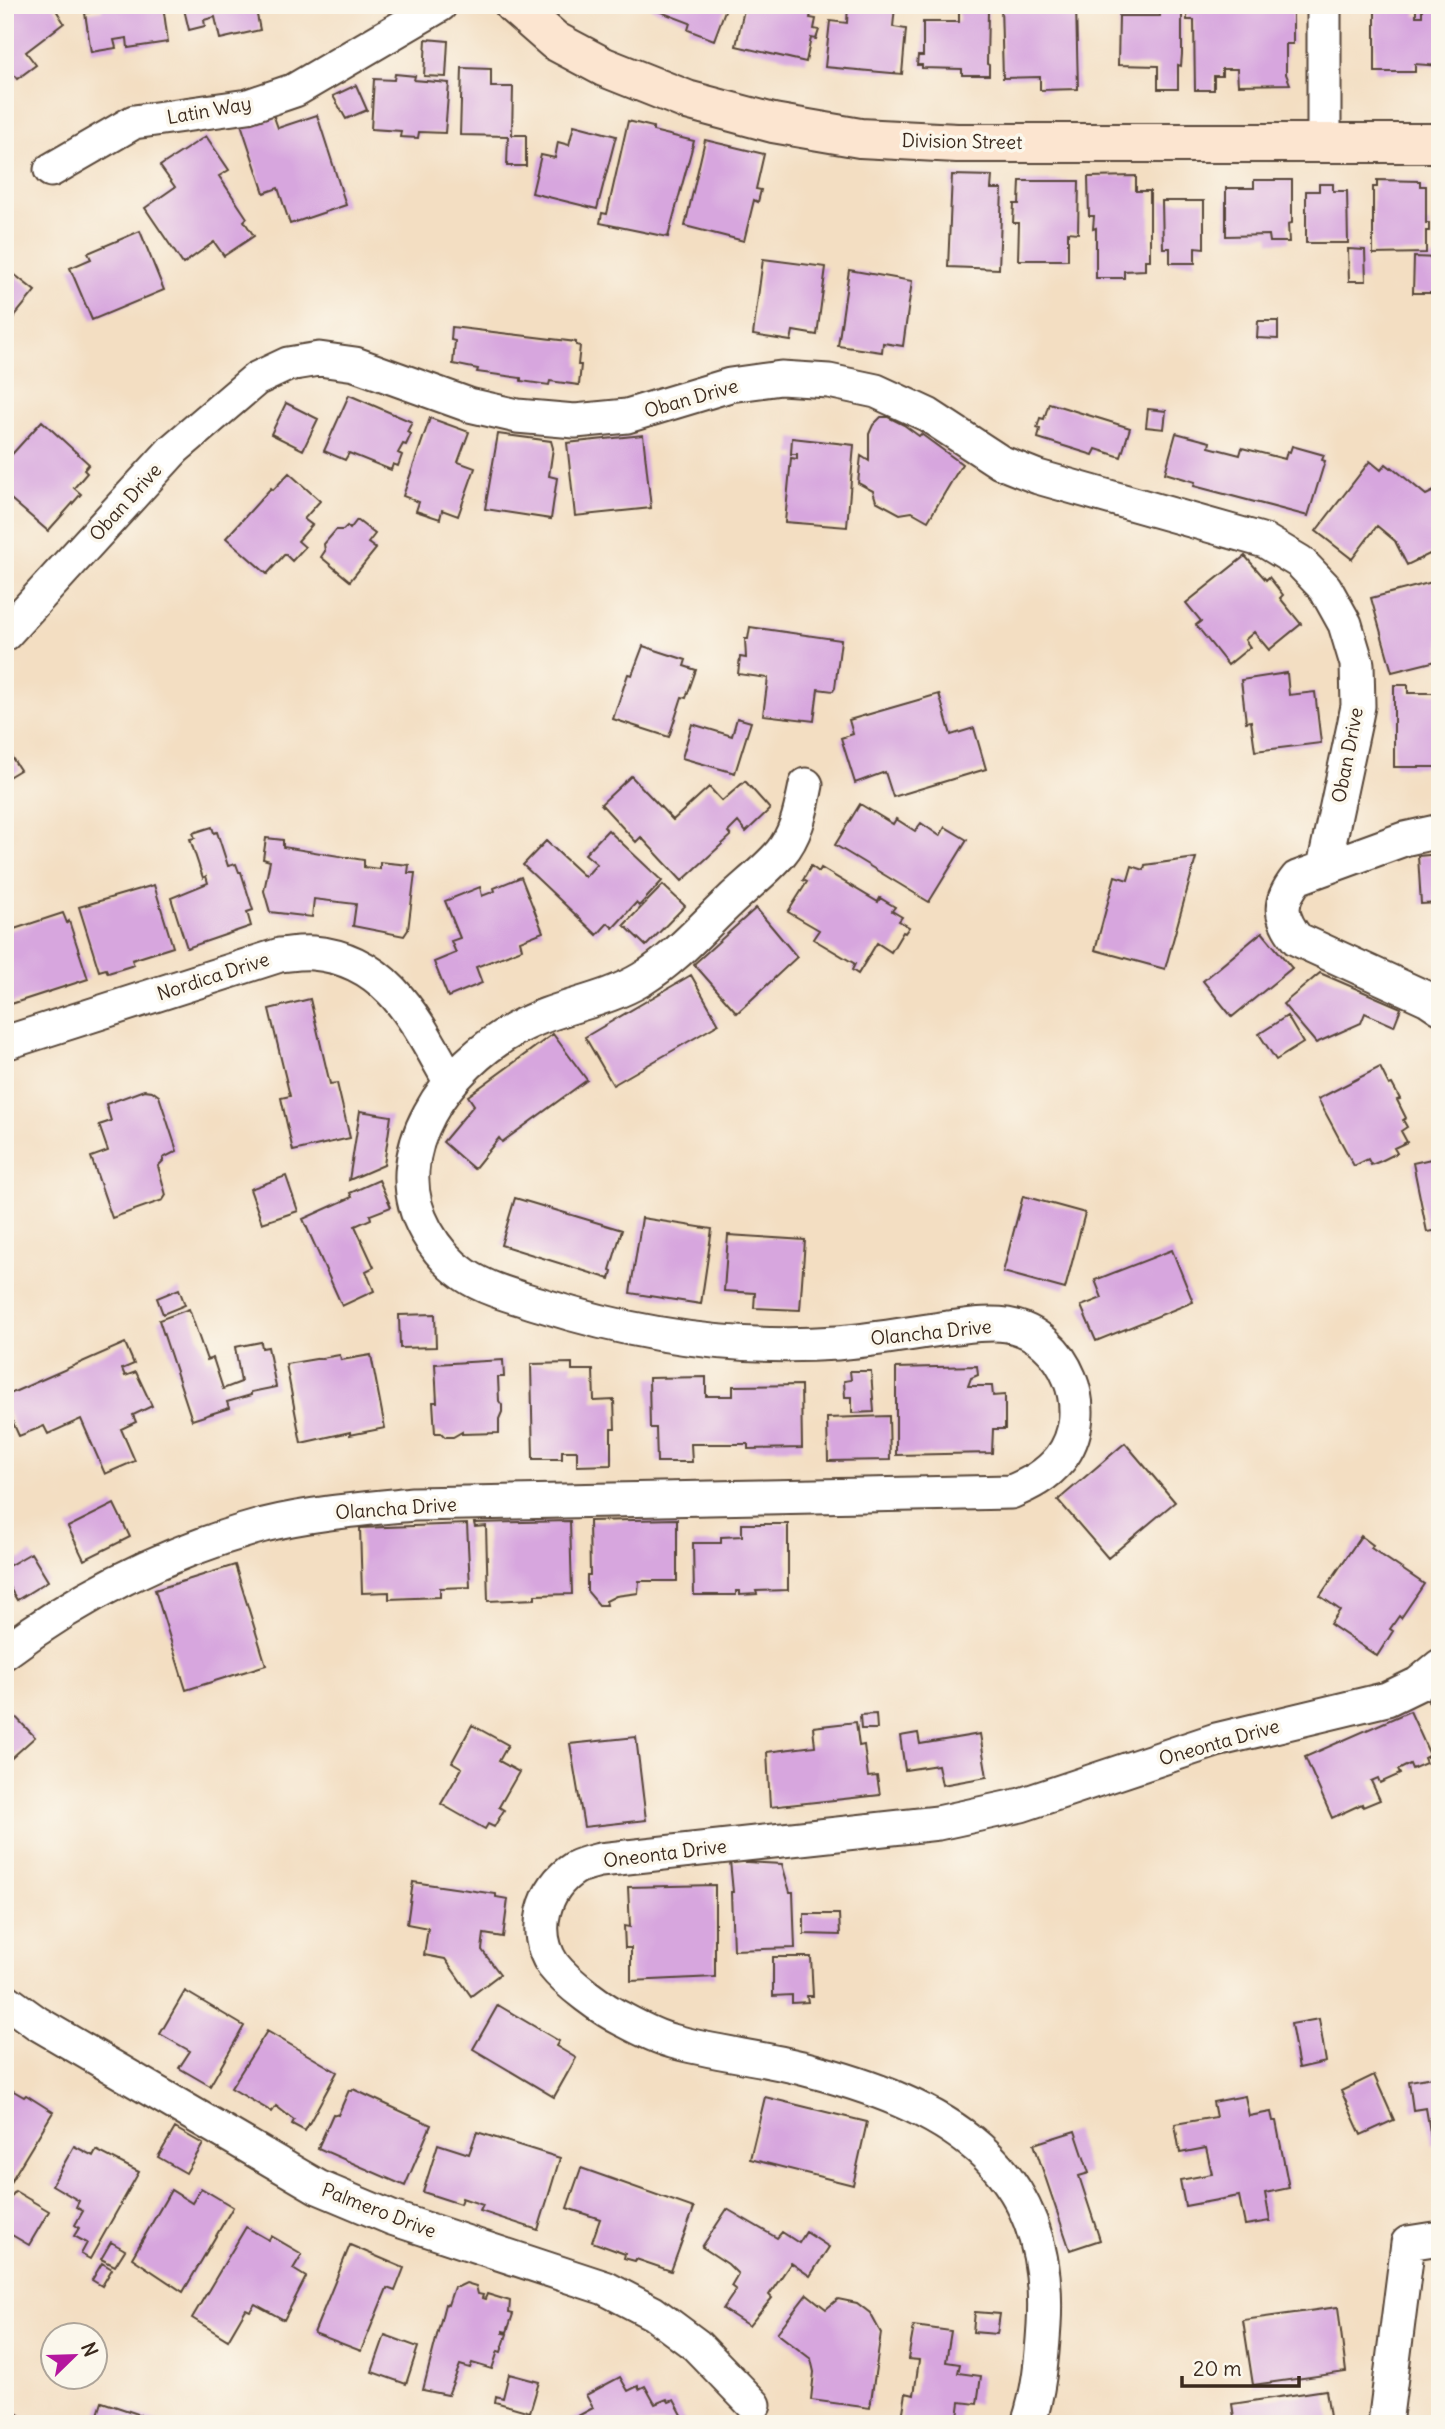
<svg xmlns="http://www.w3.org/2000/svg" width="1445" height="2429" viewBox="0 0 1445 2429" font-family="Delius,sans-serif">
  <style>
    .building { fill: #d7a6de }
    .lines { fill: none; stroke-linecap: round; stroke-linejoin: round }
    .street-casing { stroke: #574537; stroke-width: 37 }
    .secondary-casing { stroke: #574537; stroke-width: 42 }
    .street { stroke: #fff; stroke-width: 33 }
    .secondary { stroke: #fce5d0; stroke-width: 38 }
    .labels { text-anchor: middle; stroke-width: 7; stroke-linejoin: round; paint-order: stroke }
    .street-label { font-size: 19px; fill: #3b2a1e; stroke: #fbf7ec }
  </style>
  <rect width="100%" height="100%" fill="#fbf7ec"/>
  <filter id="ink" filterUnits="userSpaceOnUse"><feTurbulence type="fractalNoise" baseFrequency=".0143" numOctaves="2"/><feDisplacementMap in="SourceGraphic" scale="14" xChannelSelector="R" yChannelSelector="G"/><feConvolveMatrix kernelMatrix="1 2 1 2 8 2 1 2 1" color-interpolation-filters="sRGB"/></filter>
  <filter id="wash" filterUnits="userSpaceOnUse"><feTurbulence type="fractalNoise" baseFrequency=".00686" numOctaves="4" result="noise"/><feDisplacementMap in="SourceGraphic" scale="28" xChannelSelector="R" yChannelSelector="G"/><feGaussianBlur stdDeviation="1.57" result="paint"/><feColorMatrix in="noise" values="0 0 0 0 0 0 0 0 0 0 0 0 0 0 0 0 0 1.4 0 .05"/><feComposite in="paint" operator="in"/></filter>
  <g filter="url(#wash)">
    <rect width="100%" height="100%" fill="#f3dec2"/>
    <g id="blocks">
      <path class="building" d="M5,5H53L64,23L26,52L36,65L17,79L5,63Z
        M102,5H163L168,42L128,48L127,38L114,40L116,48L91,52L85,13L102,10Z
        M183,5H255L260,30L220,39L215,17L204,20L205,26L189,30Z
        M651,5H727L714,40L688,30L690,23L650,8Z
        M745,5H813L810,18L816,19L814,29L819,30L816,39L811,38L806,62L736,46Z
        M848,5L895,7L893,27L906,29L902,74L825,67L830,21L847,23Z
        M1001,5H1076L1078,89L1040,90V77L1003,78Z
        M1161,5L1182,6V54L1181,66L1178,65V89H1158V66L1118,65L1119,16H1160Z
        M1187,5H1293V44H1286V74L1290,84L1238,85L1237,69H1222V76H1214V90H1195L1194,20H1187Z
        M1375,5H1416V16H1422V5H1440V66L1415,64V72H1375Z
        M959,11H988L987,64L989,65V75H962V69L922,68V65H917L918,56H923V22H959Z
        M426,39L448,41L446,77L424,76Z
        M462,68L491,69V87H513L512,135H526V166H507L508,136L460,135Z
        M395,74L415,76L414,80L449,83L445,133L419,132L418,138L400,137L401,131L371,129L374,79L394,80Z
        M356,85L367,110L346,119L333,96Z
        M273,114L278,128L317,115L346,205L290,224L278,188L264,193L241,124Z
        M628,121L653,127V131L694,141L668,237L600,223L602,213L607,214Z
        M574,125L616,136L597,209L532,193L541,155L555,158L558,142L569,145Z
        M206,136L229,170L219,176L247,218L244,221L254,236L224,256L214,242L183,264L145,208L175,187L160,166Z
        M705,140L764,154L756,189L761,190L758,202L754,200L744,241L685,226Z
        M952,175L992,176L991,189H1002L999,269L948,267Z
        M1136,176V191H1150V260H1145V270L1124,271V278H1096V228L1093,229L1094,216H1089L1088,177Z
        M1254,180H1292V223L1288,224L1289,242H1270L1269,235L1226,236V188H1254Z
        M1377,180L1420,181V186H1426V223H1429V231H1426V253L1373,254V187H1377Z
        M1020,181H1079L1078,233L1068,232V260H1018L1019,223H1013L1014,204H1019Z
        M1319,184H1333V191H1347L1348,243H1306V191H1319Z
        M1162,201H1204V248L1195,247V263H1170V248H1163Z
        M140,231L164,290L92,320L70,268L91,259L88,253Z
        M1348,249L1365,250L1366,281H1349Z
        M1414,257L1438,258L1437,293H1413Z
        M763,259L826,267L817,335L793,331L791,341L753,335Z
        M5,267L35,291L5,328Z
        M849,270L912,281L903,346L883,343L882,352L838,346Z
        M1258,321H1278V339L1257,338Z
        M452,327L576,342V345L580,346L578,365H581L579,385L550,381L549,385L521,381V378L477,372L478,369L453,364L455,341L451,340Z
        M349,395L412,422L407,432L411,434L406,445L403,444L398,453L402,455L398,466L393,464L391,470L349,453L345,460L324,451Z
        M286,403L318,419L303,450L271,434Z
        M1049,403L1130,428L1121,457L1096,449L1093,455L1038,438L1040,429L1037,428L1040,418L1044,419Z
        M1148,409L1166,411L1164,429L1146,427Z
        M881,417H888L904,425L919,436L921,434L962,464L928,521L912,512L900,514L876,501L873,491L858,483L861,456L869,461V434L873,425Z
        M430,418L469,432L458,462L475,468L458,516L442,510L440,519L416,511L419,502L403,496Z
        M42,421L89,464L84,470L87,473L74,488L81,494L48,531L5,494V462Z
        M1176,433L1210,442L1209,447L1240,455L1242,448L1285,459L1287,451L1290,452L1292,446L1324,455L1322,460L1325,461L1308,516L1194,486L1195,482L1165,473Z
        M498,434L551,441L553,448L549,476L557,478L551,519L485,509Z
        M643,435L651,508L575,516L567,443Z
        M792,438L854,445L847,527L785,522L791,458L797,459V454H791Z
        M1370,461L1381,470L1386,464L1391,468L1392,467L1426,495L1440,488V549L1407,565L1395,541L1377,526L1352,559L1316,531Z
        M289,473L320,501L304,519L312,525L298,541L305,547L292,561L285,554L267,574L226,538L271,488L273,490Z
        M357,520L375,534L368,543L376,549L350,581L321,557L325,551L324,544L336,530H343L347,526L350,529Z
        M1245,556L1266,580L1269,577L1283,595L1280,598L1301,624L1269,650L1254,632L1245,640L1250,647L1228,665L1196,625L1201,621L1186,603Z
        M1440,580V660L1392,672L1371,598Z
        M750,627L841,640L835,688L833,691L818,689L814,721L763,715L768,678L738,674L740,657L746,658L745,639H748Z
        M643,646L686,660L684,666L696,670L686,698L682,697L669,737L613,719L628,674L632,675Z
        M1287,673L1289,695L1315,692L1321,743L1255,751L1251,721L1246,722L1241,680Z
        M1394,685H1408V693H1440V767H1394Z
        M939,694L951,735L974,728L986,769L893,797L885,772L855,783L841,738L853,734L849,720Z
        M737,718L751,722L735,773L682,758L692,724L732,736Z
        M5,747L20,770L5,779Z
        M631,776L673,820L709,787L722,801L745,781L770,809L746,832L738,822L728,832L731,836L682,881L641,837L636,842L601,804Z
        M860,804L893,824L896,819L915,831L921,823L940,836L945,827L967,840L929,902L835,845Z
        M212,827L214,833L217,832L228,866L236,864L239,872H241L253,910L247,912L251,926L187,948L171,898L208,883L206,876L203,878L190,839L195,838L193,833Z
        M608,830L662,881L639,906L636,903L613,928L608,923L597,935L523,865L546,841L585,877L597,864L585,854Z
        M266,838L283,840V847L364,860V867L380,869V862L409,865L408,873H415L408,930L404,936L353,926L356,904L314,899L312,917L270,912L264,891L270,861L263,859Z
        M1440,854V903L1421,904L1418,856Z
        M1196,858L1165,969L1095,950L1115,876L1128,880L1132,866L1144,870L1145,865Z
        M811,866L819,872L821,868L878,902L880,898L895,907L892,911L902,917L899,921L909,927L905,933L903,932L891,952L877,943L858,974L852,970L855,964L813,939L819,930L788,912L807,882L803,880Z
        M521,877L543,932L520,941L522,949L476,967L482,983L448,997L434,962L456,953L451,941L460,938L445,901L480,887L482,896L495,891L494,888Z
        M154,885L173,947L132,960L134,965L108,973L106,969L99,971L79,907Z
        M663,885L685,906L646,946L624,925Z
        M756,908L797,957L737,1013L694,964Z
        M63,913L67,923L69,921L88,979L5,1006V932Z
        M1262,932L1292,968L1232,1017L1203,981Z
        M1320,973L1401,1008L1394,1026L1365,1013L1361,1023L1316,1043L1283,1004Z
        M691,975L719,1024L613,1085L585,1037Z
        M310,999L330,1084L337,1083L350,1138L293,1151L281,1098L290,1096L269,1009Z
        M1287,1016L1303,1043L1276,1060L1259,1034Z
        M553,1034L587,1080L502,1142L499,1138L474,1169L443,1142L474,1105L468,1096Z
        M1380,1067L1389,1085L1392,1084L1400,1099L1397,1100L1406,1118L1403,1120L1407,1127L1401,1131L1407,1142L1394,1148L1397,1153L1381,1161L1371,1165L1368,1159L1354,1166L1318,1099Z
        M144,1090L152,1091L159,1096L177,1151L163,1158V1161L158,1166L166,1195L163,1200L112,1218L91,1157L108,1151L99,1125L111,1121L106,1104Z
        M360,1111L391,1116L384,1165L349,1180Z
        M1440,1157V1230L1427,1232L1413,1163Z
        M286,1176L298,1211L262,1223L250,1189Z
        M379,1180L391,1207L370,1215L371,1219L355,1226L374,1267L366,1271L374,1291L342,1306L303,1219L352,1197L350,1193Z
        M1023,1196L1085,1213L1065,1289L1003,1272Z
        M515,1198L622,1230L610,1270L612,1271L610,1279L501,1245Z
        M642,1218L712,1229L701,1304L630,1293Z
        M728,1235L805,1240L800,1310L754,1308L755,1293L724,1291Z
        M1172,1250L1193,1302L1096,1341L1081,1306L1102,1298L1095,1280Z
        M179,1289L185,1305L163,1314L157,1298Z
        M189,1309L207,1360L213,1358L223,1389L241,1382L235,1347L261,1342L262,1348L268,1347L276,1387L251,1392V1395L227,1402L229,1408L192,1420L159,1320Z
        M435,1314L436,1347L400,1348L399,1315Z
        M125,1343L134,1364L122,1369L125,1376L136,1372L152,1406L133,1415L136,1422L121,1429L135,1461L105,1474L81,1419L48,1434L44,1426L19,1436L5,1405V1396Z
        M340,1355L341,1360L371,1355L385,1428L350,1435V1432L301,1443L286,1364Z
        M503,1360L504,1377H498L499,1401L502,1405V1412L499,1419V1433L462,1434V1432L453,1437H445L441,1433H435L433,1402H437L435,1364Z
        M572,1363V1370H593L594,1401L614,1400L615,1429H611V1465L577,1466V1451H562V1459H533L531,1364Z
        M977,1366L978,1375L971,1378L968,1386H992L993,1396L1005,1395V1429H993L992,1453L896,1455V1368Z
        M850,1371H871L874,1412L852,1413V1397H845L844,1381L851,1380Z
        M706,1377V1396H733V1386L801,1385L802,1448L748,1449V1444H691L692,1462H657L656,1428H650L649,1378Z
        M889,1416L890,1460L828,1461L827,1418Z
        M1125,1443L1175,1502L1108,1558L1058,1500Z
        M114,1504L130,1537L84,1560L68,1527Z
        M677,1519V1581H639L638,1593L616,1596L606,1601L607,1605H599L587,1591V1575H590L589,1521Z
        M570,1521L572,1594L535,1595V1599L488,1601L486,1526L475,1527L474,1523Z
        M467,1524L470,1587L440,1588V1597L389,1599V1592L362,1593L360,1528Z
        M742,1524H788V1590L756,1591L757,1594L740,1595V1591H736V1595H694L693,1543H721V1537L742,1536Z
        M1361,1536L1373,1545L1371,1548L1424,1584L1401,1618L1399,1616L1390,1629L1393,1631L1377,1656L1330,1624L1340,1610L1320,1596Z
        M31,1553L48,1581L17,1600L5,1580V1568Z
        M235,1565L266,1665L186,1690L155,1590Z
        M1440,1690V1724L1426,1697Z
        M5,1706L35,1737L5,1764Z
        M1410,1711L1430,1755L1424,1758L1426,1763L1412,1769L1410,1764L1398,1770L1400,1774L1380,1783L1378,1778L1371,1781L1380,1800L1363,1807L1362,1804L1332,1818L1305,1757Z
        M876,1714L877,1729H861L860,1715Z
        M856,1722L859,1746L864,1745L868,1777L877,1776L880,1795L770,1807L767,1752L815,1746L813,1727Z
        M472,1725L508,1745L499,1761L519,1772L499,1807L504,1810L494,1827L488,1824L485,1829L441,1804L462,1768L452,1762Z
        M918,1733L920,1744L980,1734L987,1777L942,1785L938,1765L905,1770L900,1736Z
        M636,1737L646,1820L584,1827L570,1744Z
        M730,1861L782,1864L790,1892H793L795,1948L733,1950L731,1892H733Z
        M413,1882L496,1894V1897L508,1899L503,1937L484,1934L482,1950L500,1974L471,1996L445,1959L424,1955L428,1928L407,1924Z
        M715,1885V1977L631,1981V1948H625L624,1926L630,1927L628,1887Z
        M804,1914H839L840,1935L804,1934Z
        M773,1957H811L813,1996H807L808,2002L792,2003V1995L773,1996Z
        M185,1991L244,2026L210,2086L179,2068L190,2051L160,2034Z
        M498,2005L559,2041L556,2046L576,2058L554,2097L473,2049Z
        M1319,2019L1326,2062L1299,2068L1291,2024Z
        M267,2031L337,2072L305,2131L292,2124L294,2120L276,2106L272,2112L231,2088Z
        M1374,2075L1394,2120L1361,2135L1341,2091Z
        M1440,2076V2143L1432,2144L1426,2108L1413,2110L1409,2081Z
        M5,2086L24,2097L26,2095L53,2112L5,2191Z
        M353,2089L431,2125L405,2186L318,2148L333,2114L338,2115L349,2090L352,2091Z
        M1245,2096L1249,2116L1271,2112L1273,2121H1276L1289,2188L1265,2193L1270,2221L1245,2225L1239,2196L1185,2206L1180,2180L1212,2174L1206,2148L1180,2153L1175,2124L1216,2117L1213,2102Z
        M765,2097L867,2122L853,2185L750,2159Z
        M175,2128L203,2144L186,2173L158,2157Z
        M1075,2131L1089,2173L1079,2176L1100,2240L1070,2250L1034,2144Z
        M477,2132L560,2158L538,2230L480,2211L483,2205L462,2198L460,2204L423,2192L438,2144L469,2154Z
        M74,2146L93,2156L96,2150L139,2172L90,2259L81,2254L87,2243L74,2236L79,2228L75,2225L83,2211L76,2207L79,2201L52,2185Z
        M581,2168L694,2208L671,2271L636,2259L635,2261L624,2258L625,2254L592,2242L600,2219L567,2208Z
        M201,2188L233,2207L183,2292L132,2258L171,2190L192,2203Z
        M15,2191L49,2211L29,2245L5,2231V2207Z
        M727,2209L777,2238L782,2232L799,2243L806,2232L829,2247L810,2276L791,2263L769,2295L772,2298L749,2326L723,2309L736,2290L731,2286L738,2274L728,2264L702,2247Z
        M246,2227L269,2240L271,2236L302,2254L293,2269L306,2277L284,2320L255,2304L250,2311L246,2309L228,2340L192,2318Z
        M111,2242L125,2250L115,2266L101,2259Z
        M350,2245L404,2268L395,2291L387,2288L361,2351L314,2333Z
        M102,2263L112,2269L102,2286L92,2280Z
        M466,2283L476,2286L478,2294L483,2295L482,2298L485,2299L487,2294L510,2301L509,2313L513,2314L507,2332L503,2331V2333L507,2334L501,2352L498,2351L492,2369L472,2363L470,2368L460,2365L448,2395L423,2390L445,2304L448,2305L454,2287H458Z
        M807,2294L826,2309L838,2299L857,2303L870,2313L881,2333L870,2408L811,2400L814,2372L811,2359L777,2333Z
        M1338,2307L1346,2372L1253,2385L1243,2320Z
        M975,2312L1000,2314L997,2334L973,2332Z
        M914,2326L951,2331L946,2362L960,2364L958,2373L981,2376L977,2404L960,2402L958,2418L969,2419V2424H901L906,2393L914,2395L919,2360L908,2359Z
        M385,2335L418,2347L406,2384L372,2372Z
        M509,2374L539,2382L530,2412L495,2402L496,2396L503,2398Z
        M620,2377L628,2391L638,2386L639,2389L645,2386L655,2404L667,2399L669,2402L674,2400L687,2424H563L593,2408L586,2395Z
        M1326,2390L1331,2424H1235L1232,2404Z
        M5,2402L9,2404L6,2408L37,2424H5Z
        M102,2402L165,2423V2424H86L88,2418L96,2421Z
        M462,2419L483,2420V2424H462Z"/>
    </g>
  </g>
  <g filter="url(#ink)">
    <use href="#blocks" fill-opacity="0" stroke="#574537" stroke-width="2"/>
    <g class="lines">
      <defs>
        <path id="street" d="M1324,5V143
          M51,170L134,122L248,106L295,90L440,5
          M5,634L174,449L256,379L288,364L319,359L355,364L469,405L517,416L575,421L627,416L730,385L781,378L829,381L876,391L928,415L1000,462L1038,477L1265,541L1300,562L1325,588L1345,624L1357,664L1358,706L1354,726L1324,867
          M1440,831L1404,839L1297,878C1278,902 1279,916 1297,939L1428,999L1440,1007
          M5,1043L280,955C291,954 302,952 313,953C389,959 417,1023 450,1081
          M5,1652C83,1593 170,1551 264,1525C313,1513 363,1509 413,1504L1011,1492C1030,1484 1046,1476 1060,1459C1097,1412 1066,1335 1007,1325C988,1322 967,1326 948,1328C911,1333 874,1340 837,1343C737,1350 636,1335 542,1305C517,1297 487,1290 465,1275C449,1264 435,1247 426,1231C382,1153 449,1064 517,1028C557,1006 602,1003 642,979C675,959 703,926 731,900C747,885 766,870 780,854C797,834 801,809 806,785
          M5,2000L37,2023L318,2187L392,2218L605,2288L653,2313L696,2345L754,2405
          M1028,2424C1039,2393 1042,2357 1044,2325C1054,2161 942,2104 802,2068C759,2057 715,2053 672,2041C656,2037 639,2028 624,2020C603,2010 567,1983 553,1965C531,1932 543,1888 575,1868C583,1864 592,1862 600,1860L938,1823L1021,1805L1216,1740L1387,1699L1418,1684L1440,1666
          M1385,2424L1408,2243L1440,2238"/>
        <path id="secondary" d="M514,5L555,41L604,67L687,100L773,123L860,138L957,143H1440"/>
      </defs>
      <use href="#street" class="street-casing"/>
      <use href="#secondary" class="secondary-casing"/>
      <use href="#street" class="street"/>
      <use href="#secondary" class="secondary"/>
    </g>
  </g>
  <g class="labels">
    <g class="street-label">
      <text transform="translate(209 110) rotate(-10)" y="7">Latin Way</text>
      <text transform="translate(962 141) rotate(1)" y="7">Division Street</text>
      <text transform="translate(691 398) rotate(-16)" y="7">Oban Drive</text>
      <text transform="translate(125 502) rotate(-48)" y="7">Oban Drive</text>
      <text transform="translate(1347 755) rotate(-79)" y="7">Oban Drive</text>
      <text transform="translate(213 976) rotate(-18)" y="7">Nordica Drive</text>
      <text transform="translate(931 1332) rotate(-6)" y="7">Olancha Drive</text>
      <text transform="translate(396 1508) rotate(-4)" y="7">Olancha Drive</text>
      <text transform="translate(1219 1742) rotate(-16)" y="7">Oneonta Drive</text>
      <text transform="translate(665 1853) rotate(-7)" y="7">Oneonta Drive</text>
      <text transform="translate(379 2210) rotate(21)" y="7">Palmero Drive</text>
    </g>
  </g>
  <rect width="1445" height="2429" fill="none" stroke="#fbf7ec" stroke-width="28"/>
  <g transform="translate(74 2356) rotate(67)"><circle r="33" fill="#fbf7ec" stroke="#aea59a" stroke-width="2"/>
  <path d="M0-5L12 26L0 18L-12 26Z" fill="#b5179e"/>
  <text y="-10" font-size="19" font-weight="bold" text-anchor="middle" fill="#3b2a1e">N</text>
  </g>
  <path d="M1182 2376v10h117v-10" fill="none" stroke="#3b2a1e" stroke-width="3.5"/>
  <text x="1193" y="2376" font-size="21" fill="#3b2a1e" stroke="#fbf7ec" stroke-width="5" paint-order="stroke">20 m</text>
</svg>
